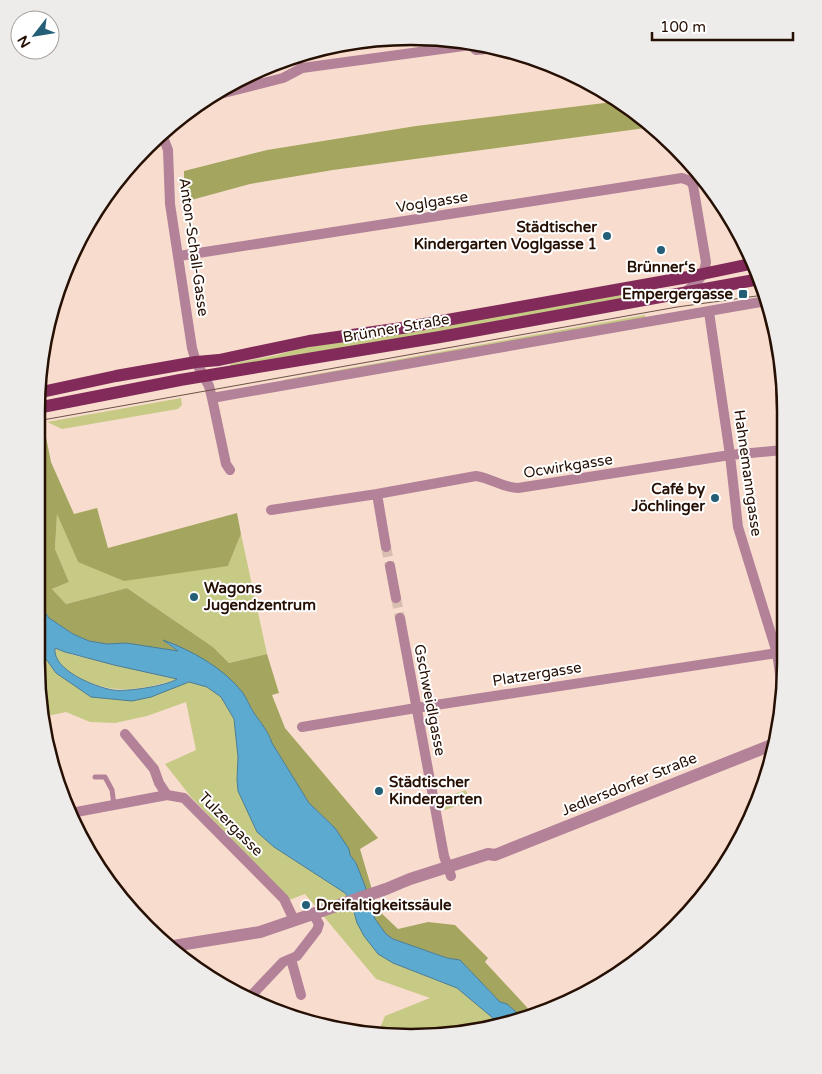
<svg xmlns="http://www.w3.org/2000/svg" width="822" height="1074" viewBox="0 0 822 1074" font-family="'Varela Round',sans-serif">
  <style>
    .green { fill: #c7ca85 }
    .forest { fill: #a4a65f }
    .water { fill: #5caacf; stroke: #4c7c92; fill-rule: evenodd }
    .lines { fill: none; stroke-linecap: round; stroke-linejoin: round }
    .minor-tunnel { stroke: #d8beb0; stroke-width: 10; stroke-dasharray: 10 5; stroke-linecap: butt }
    .service { stroke: #b38198; stroke-width: 5 }
    .minor { stroke: #b38198; stroke-width: 10 }
    .tertiary { stroke: #b38198; stroke-width: 12 }
    .primary { stroke: #822b5a; stroke-width: 12 }
    .tram { stroke: #6c5346; stroke-width: 1 }
    .poi-dot { fill: #245e77; stroke: #fff; stroke-width: 2 }
    .labels { text-anchor: middle; stroke-width: 4; stroke-linejoin: round; paint-order: stroke }
    .street-label { font-size: 15px; fill: #260f03; stroke: #fff }
    .poi-label { font-size: 15px; font-weight: bold; fill: #260f03; stroke: #fff; text-anchor: end }
    .rim { fill: none; stroke: #260f03; stroke-width: 2.5 }
  </style>
  <rect width="100%" height="100%" fill="#f8ddce"/>
  <path class="green" d="M646,289L647,293L630,298L232,368L230,364L277,355L297,349Z
    M645,315L646,319L283,383V380Z
    M181,398L182,405L178,409L62,429L47,422Z
    M57,513L78,562L228,566L241,534L267,654L229,663L213,647L127,588L66,604L52,589L69,582L55,549Z
    M36,645L56,673L91,697L177,686L189,682L207,687L221,697L234,719L238,757L237,780L257,832L274,847L345,893L351,901L354,911L393,963L457,988L500,1024L435,1037L378,1033L385,1016L430,998L376,979L305,894L289,900L191,797L165,764L196,750L186,702L147,716L115,723L90,722L66,712L43,717L36,663Z
    M55,648L73,655L177,679L176,680C135,691 109,696 71,673C62,667 54,658 55,648Z
    M466,790L470,801L445,810L443,805L448,796Z"/>
  <path class="forest" d="M621,101L653,127L333,170L250,184L184,202V171L267,150L416,126Z
    M37,427H44L51,462L74,514L97,508L108,548L237,513L241,534L228,566L124,581L78,562L57,514L55,549L69,582L52,589L66,604L127,588L213,647L229,663L267,654L279,693L272,695L285,728L378,838L360,849L378,910L398,929L428,922L455,925L488,958L485,962L535,1016L524,1019L507,1004L500,1002L460,960L447,958L393,939L386,935L375,919L356,863L350,855L335,828L309,803L272,743C268,731 261,723 254,713C250,706 247,699 242,693C224,669 193,651 165,642L179,652L126,643L107,644L89,641L73,634L49,618L36,600Z"/>
  <path class="water" d="M36,600L49,618L73,634L89,641L107,644L126,643L178,651L163,640C191,650 224,668 243,693C247,699 250,707 254,713C261,723 268,731 272,743L309,803L335,828L349,849L350,855L356,863L365,886L375,919L386,934L393,939L447,958L460,960L500,1002L507,1004L524,1019L500,1024L457,988L393,963L378,954L364,936L357,923L351,901L345,893L274,847L257,832L238,791L237,780L238,757L234,719L221,697L207,687L189,682L151,697L132,701L91,697L56,673L36,645ZM55,648L65,652L114,665L177,679C166,686 126,692 113,690C95,687 52,670 55,648Z"/>
  <g class="lines">
    <path class="minor-tunnel" d="M386,547L390,566
      M396,598L400,618"/>
    <path class="service" d="M297,56L302,68
      M95,777H105L112,790L114,805"/>
    <path class="minor" d="M208,97L283,78L302,68L471,45L476,50L499,48
      M163,137L168,150L170,204L192,348L196,362L209,386L212,398L226,464L230,470
      M179,256L682,178L690,181L693,185L706,262C704,277 697,283 685,292
      M709,312L730,455L738,527L777,653L783,694
      M212,398L766,301
      M377,494L386,547
      M271,510L377,494L476,476C491,478 503,488 518,488L730,455L783,450
      M390,566L396,598
      M400,618L444,856L451,876
      M302,727L416,708L777,653
      M125,734L154,769L159,783L167,795
      M71,813L167,795L184,798L284,899L294,920
      M291,959L301,995
      M247,1000L283,962L297,956L317,930L319,924L313,914"/>
    <path class="tertiary" d="M167,947L260,932L386,889L410,879L488,854L495,855L774,744"/>
    <path class="primary" d="M37,393L116,376L196,362L219,360L309,341L402,328L688,277L755,263
      M37,408L180,380L440,337L760,279"/>
    <path class="tram" d="M37,421L677,307L764,295"/>
  </g>
  <g class="poi-dot">
    <circle cx="607" cy="236" r="5"/>
    <circle cx="661" cy="250" r="5"/>
    <rect x="738" y="289" width="10" height="10" rx="2.5"/>
    <circle cx="715" cy="498" r="5"/>
    <circle cx="194" cy="597" r="5"/>
    <circle cx="379" cy="791" r="5"/>
    <circle cx="306" cy="905" r="5"/>
  </g>
  <g class="labels">
    <g class="street-label">
      <text transform="translate(432 202) rotate(-9)" y="5">Voglgasse</text>
      <text transform="translate(194 247) rotate(82)" y="5">Anton-Schall-Gasse</text>
      <text transform="translate(396 328) rotate(-10)" y="5">Brünner Straße</text>
      <text transform="translate(568 466) rotate(-9)" y="5">Ocwirkgasse</text>
      <text transform="translate(748 473) rotate(82)" y="5">Hahnemanngasse</text>
      <text transform="translate(537 674) rotate(-9)" y="5">Platzergasse</text>
      <text transform="translate(430 700) rotate(79)" y="5">Gschweidlgasse</text>
      <text transform="translate(629 784) rotate(-22)" y="5">Jedlersdorfer Straße</text>
      <text transform="translate(231 824) rotate(45)" y="5">Tulzergasse</text>
    </g>
    <g class="poi-label">
      <text x="597" y="232">Städtischer<tspan x="597" dy="17">Kindergarten Voglgasse 1</tspan></text>
      <text x="661" y="272" text-anchor="middle">Brünner‘s</text>
      <text x="733" y="299">Empergergasse</text>
      <text x="705" y="494">Café by<tspan x="705" dy="17">Jöchlinger</tspan></text>
      <text x="204" y="593" text-anchor="start">Wagons<tspan x="204" dy="17">Jugendzentrum</tspan></text>
      <text x="389" y="787" text-anchor="start">Städtischer<tspan x="389" dy="17">Kindergarten</tspan></text>
      <text x="316" y="910" text-anchor="start">Dreifaltigkeitssäule</text>
    </g>
  </g>
  <path d="M0 0H822V1074H0ZM411 45H411A366 366 0 0 1 777 411V663A366 366 0 0 1 411 1029H411A366 366 0 0 1 45 663V411A366 366 0 0 1 411 45Z" fill="#eeeceb" fill-rule="evenodd"/>
  <path class="rim" d="M411 45H411A366 366 0 0 1 777 411V663A366 366 0 0 1 411 1029H411A366 366 0 0 1 45 663V411A366 366 0 0 1 411 45Z"/>
  <g transform="translate(35 35) rotate(239)"><circle r="24" fill="#ffffff" stroke="#a89f9a"/>
  <path d="M0-4L9 19L0 12L-9 19Z" fill="#245e77"/>
  <text y="-8" font-size="14" font-weight="bold" text-anchor="middle" fill="#260f03">N</text>
  </g>
  <path d="M652 32v8h141v-8" fill="none" stroke="#260f03" stroke-width="2.5"/>
  <text x="660" y="32" font-size="15" fill="#260f03" stroke="#ffffff" stroke-width="4" paint-order="stroke">100 m</text>
</svg>
